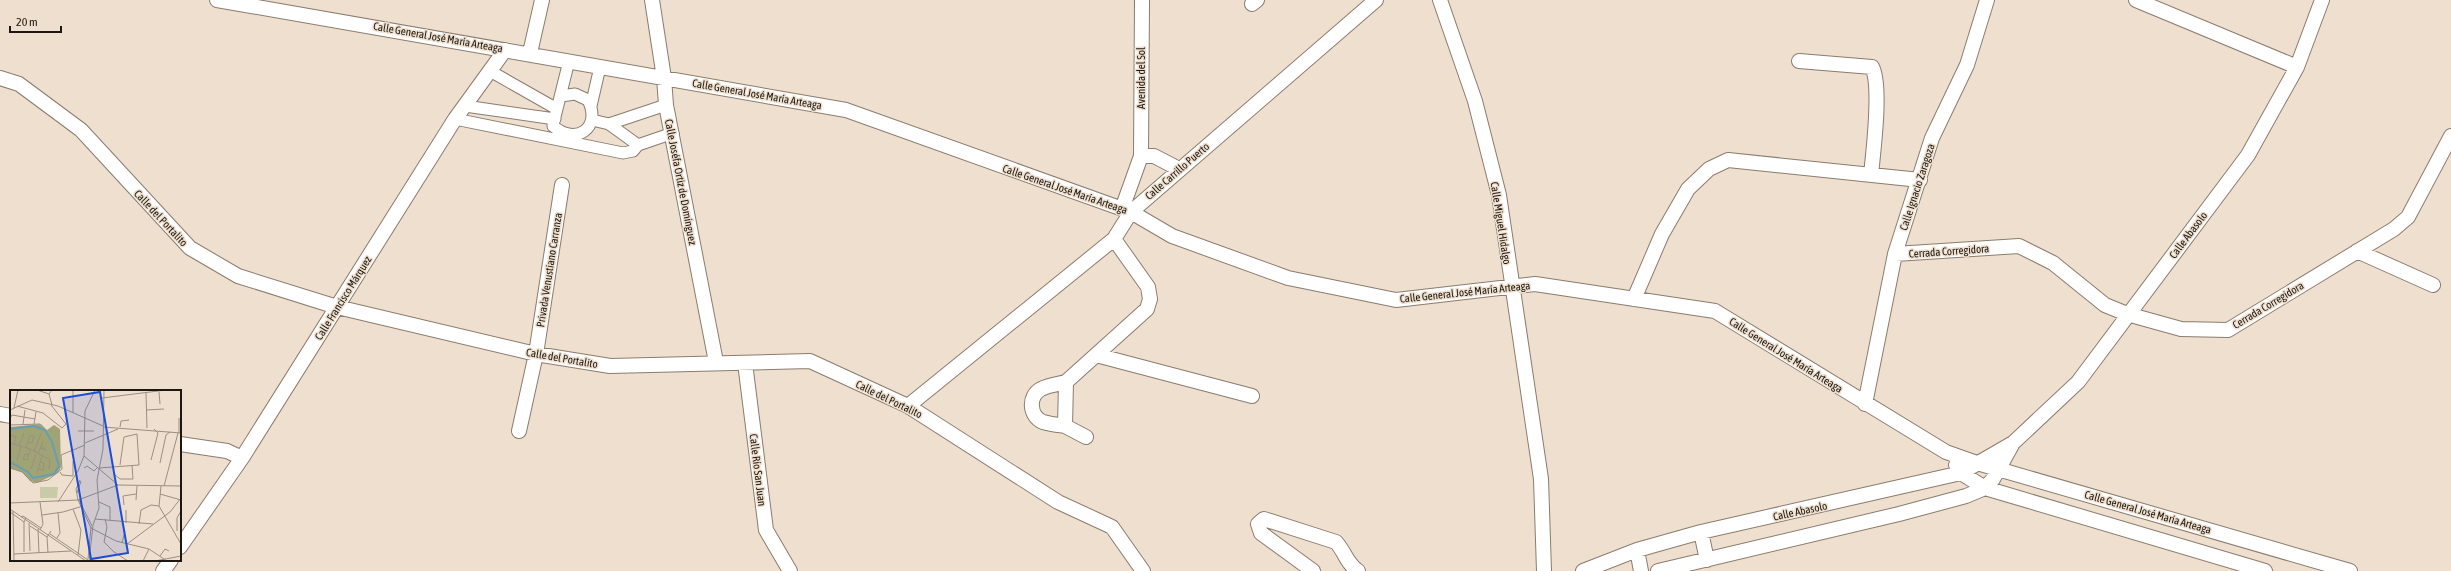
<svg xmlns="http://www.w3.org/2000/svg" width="2451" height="571" viewBox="0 0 2451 571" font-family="'Asap Condensed',sans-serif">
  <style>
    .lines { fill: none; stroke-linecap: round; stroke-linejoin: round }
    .pedestrian-casing { stroke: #8b7c6e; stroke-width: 13 }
    .minor-casing { stroke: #8b7c6e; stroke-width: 16 }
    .pedestrian { stroke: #fff; stroke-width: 11 }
    .minor { stroke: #fff; stroke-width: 14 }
    .labels { text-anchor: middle; stroke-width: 3; stroke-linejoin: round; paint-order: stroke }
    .street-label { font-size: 11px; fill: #1c1711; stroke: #efdfce }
    .inset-river { fill: none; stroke: #679eb3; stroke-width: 2 }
    .inset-road { fill: none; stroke: #9b8f82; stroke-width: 1 }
    .view { fill: #1d4ed8; fill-opacity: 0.15; stroke: #1d4ed8; stroke-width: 2 }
    .inset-edge { fill: none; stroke: #1c1711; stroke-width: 2 }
  </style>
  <rect width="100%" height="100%" fill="#efdfce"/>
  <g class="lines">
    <defs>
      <path id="pedestrian" d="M490,71L557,109
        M465,106L555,119
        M591,106L600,67
        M455,119L623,153L633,151L638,145L673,133
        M592,120L609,124L638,145
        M609,124L666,105
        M553,125L569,61
        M553,126C576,146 602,128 588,100L575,94L561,96"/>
      <path id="minor" d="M217,0L846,110L1131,212L1172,236L1288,278L1396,300L1535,284L1715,311L1946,452L1977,463L2350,571
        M652,0L664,78L666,105L716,362
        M1440,0L1475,101L1499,195L1541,479L1544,571
        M2136,0L2297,67
        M1252,4L1257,0
        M530,53L542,0
        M1799,61L1872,67C1882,86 1873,153 1871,175
        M0,78L19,84L81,130L190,248L238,276L337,307L536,354L610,366L810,361L908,406L1058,502L1112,527L1143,571
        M1141,156H1154L1179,169
        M1122,209L1141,156L1142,0
        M2357,251L2433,285
        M1895,254L2019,246L2053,263L2105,305L2127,314L2181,329L2228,330L2394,229L2408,217L2451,136
        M1634,299L1662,234L1688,189L1709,169L1728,160L1920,180
        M1096,355L1252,396
        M745,363L766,530L790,571
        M1865,404L1895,254L1932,138L1967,65L1987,0
        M908,406L1114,239L1131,212L1376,0
        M0,414L11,416
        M1065,426C1058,425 1050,424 1043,422C1029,416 1028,396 1041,389C1048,385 1058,384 1066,382
        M519,431L536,354L562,185
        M1086,437L1065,426L1066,382L1147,309L1150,299L1148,287L1114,239
        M180,444L227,451L242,458
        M1956,465L1961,473L1985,488L2265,571
        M1701,532L1707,560
        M180,547L242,458L455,119L505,50
        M1637,550L1641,571
        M163,571L171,560
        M1313,571L1261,533L1258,524L1264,519L1336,542C1345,552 1347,564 1358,571
        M1583,571L1637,550L1701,532L1961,473L2013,443L2078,382L2248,155L2297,67L2322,0
        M1658,571L1899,514L1966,496L1985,488L1993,479L2013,443"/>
    </defs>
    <use href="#pedestrian" class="pedestrian-casing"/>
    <use href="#minor" class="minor-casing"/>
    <use href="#pedestrian" class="pedestrian"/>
    <use href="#minor" class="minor"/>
  </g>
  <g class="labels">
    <g class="street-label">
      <text transform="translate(438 37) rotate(10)" y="4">Calle General José María Arteaga</text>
      <text transform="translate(1141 78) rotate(-90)" y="4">Avenida del Sol</text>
      <text transform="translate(757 94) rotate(10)" y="4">Calle General José María Arteaga</text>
      <text transform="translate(1177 171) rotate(-41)" y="4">Calle Carrillo Puerto</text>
      <text transform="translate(681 182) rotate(79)" y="4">Calle Joséfa Ortiz de Domínguez</text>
      <text transform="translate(1917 187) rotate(-72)" y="4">Calle Ignacio Zaragoza</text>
      <text transform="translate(1065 189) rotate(19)" y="4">Calle General José María Arteaga</text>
      <text transform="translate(161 218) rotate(47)" y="4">Calle del Portalito</text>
      <text transform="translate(1501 223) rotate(81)" y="4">Calle Miguel Hidalgo</text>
      <text transform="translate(2188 235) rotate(-53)" y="4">Calle Abasolo</text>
      <text transform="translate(1949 251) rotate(-4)" y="4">Cerrada Corregidora</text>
      <text transform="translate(549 270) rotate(-81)" y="4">Privada Venustiano Carranza</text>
      <text transform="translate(1465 292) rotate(-6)" y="4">Calle General José María Arteaga</text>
      <text transform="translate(343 298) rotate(-58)" y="4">Calle Francisco Márquez</text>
      <text transform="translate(2268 305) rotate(-31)" y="4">Cerrada Corregidora</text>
      <text transform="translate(1786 355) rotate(32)" y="4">Calle General José María Arteaga</text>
      <text transform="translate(562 358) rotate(10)" y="4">Calle del Portalito</text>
      <text transform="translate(889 399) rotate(26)" y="4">Calle del Portalito</text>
      <text transform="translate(758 470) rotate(83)" y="4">Calle Río San Juan</text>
      <text transform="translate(1800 511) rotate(-12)" y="4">Calle Abasolo</text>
      <text transform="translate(2148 512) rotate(16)" y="4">Calle General José María Arteaga</text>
    </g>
  </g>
  <g transform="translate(10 390)">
    <rect width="171" height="171" fill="#efdfce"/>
    <path d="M30,97H48L47,108H30Z" fill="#c8cba8"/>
    <path d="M31,34L37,40L44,35L50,39L51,77L48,83L27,93L20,91L12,82L0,78V37Z" fill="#a0a475"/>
    <path class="inset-river" d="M0,39L24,36L35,40L42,52L49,76L44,84L23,88L18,82L0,72"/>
    <path class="inset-road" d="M27,0L39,4M42,0L39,4L42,15M149,2L150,14M136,3L137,38M92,8L156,0M7,16L33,23L52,38L56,34L41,15M4,18L8,0M0,20L22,10L48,16L93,36M136,20L154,19M63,23V0M0,28L2,25L25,29M169,28V43M13,34L15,20M24,34L26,22M0,35L30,34M93,37L171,43M110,37L111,31L119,30M68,41H84M0,45L6,47L4,55M0,53L26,61L28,64M75,53L108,39M9,56L14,43M16,58L20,45L24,46L22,53L18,52M30,58L36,60L31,55M24,61L40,70L39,79M24,61L31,44M28,64L33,51M19,65L15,64L13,69L17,70L20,60M74,66L108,95M141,70L148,43L144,39M7,71L11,57M63,71V86M150,73L156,45L160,42M0,78L12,82L23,93L38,90L52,79L51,65L75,55M74,78L77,76L84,81L87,78M89,78L129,75L127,44L114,47L110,75M21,79L26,64M28,79L33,80L34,73L30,72M50,82L52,85L63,86M27,83L32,66M104,84L110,89H123L122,75M70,90L66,99L68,110L81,138L106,151L139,159L157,171M151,96L149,116L171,154M154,96L168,43M67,103L71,91M150,104L171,110M69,110L82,136M126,110L127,96M48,112L68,81L74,66L75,21L85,0M89,112L100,117V130M0,113L68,110L108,95L171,96M114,115L113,106L126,104M0,119L76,171M63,119L71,140L68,165M3,121L4,171M0,122L14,132M32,125L53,122L73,116M11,127L13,126L31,138M85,129L143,134M95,129L97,137L94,152L104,162L118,171M19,133L20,161M116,133V120M129,134L131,120L141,115L149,116M20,136L37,147M28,139L29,163M30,140L33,134L30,112M167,141V128L171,121M40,144L78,170M47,148L50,143L48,123M112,153L115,141M117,154L160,122L171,108M14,162V132L16,128M38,163L37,147L41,141M4,164L61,161M150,166L155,159L159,161M78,169L81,137M79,171L83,135L89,118L87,90L93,59L94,0M133,171L139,159M145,171L171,166"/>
    <path class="view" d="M90,2L118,163L81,169L53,8Z"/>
    <rect width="171" height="171" class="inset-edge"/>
  </g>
  <path d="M10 26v6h51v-6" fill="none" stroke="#1c1711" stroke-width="2"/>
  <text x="16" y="26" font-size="12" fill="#1c1711" stroke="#efdfce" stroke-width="3" paint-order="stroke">20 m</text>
</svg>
